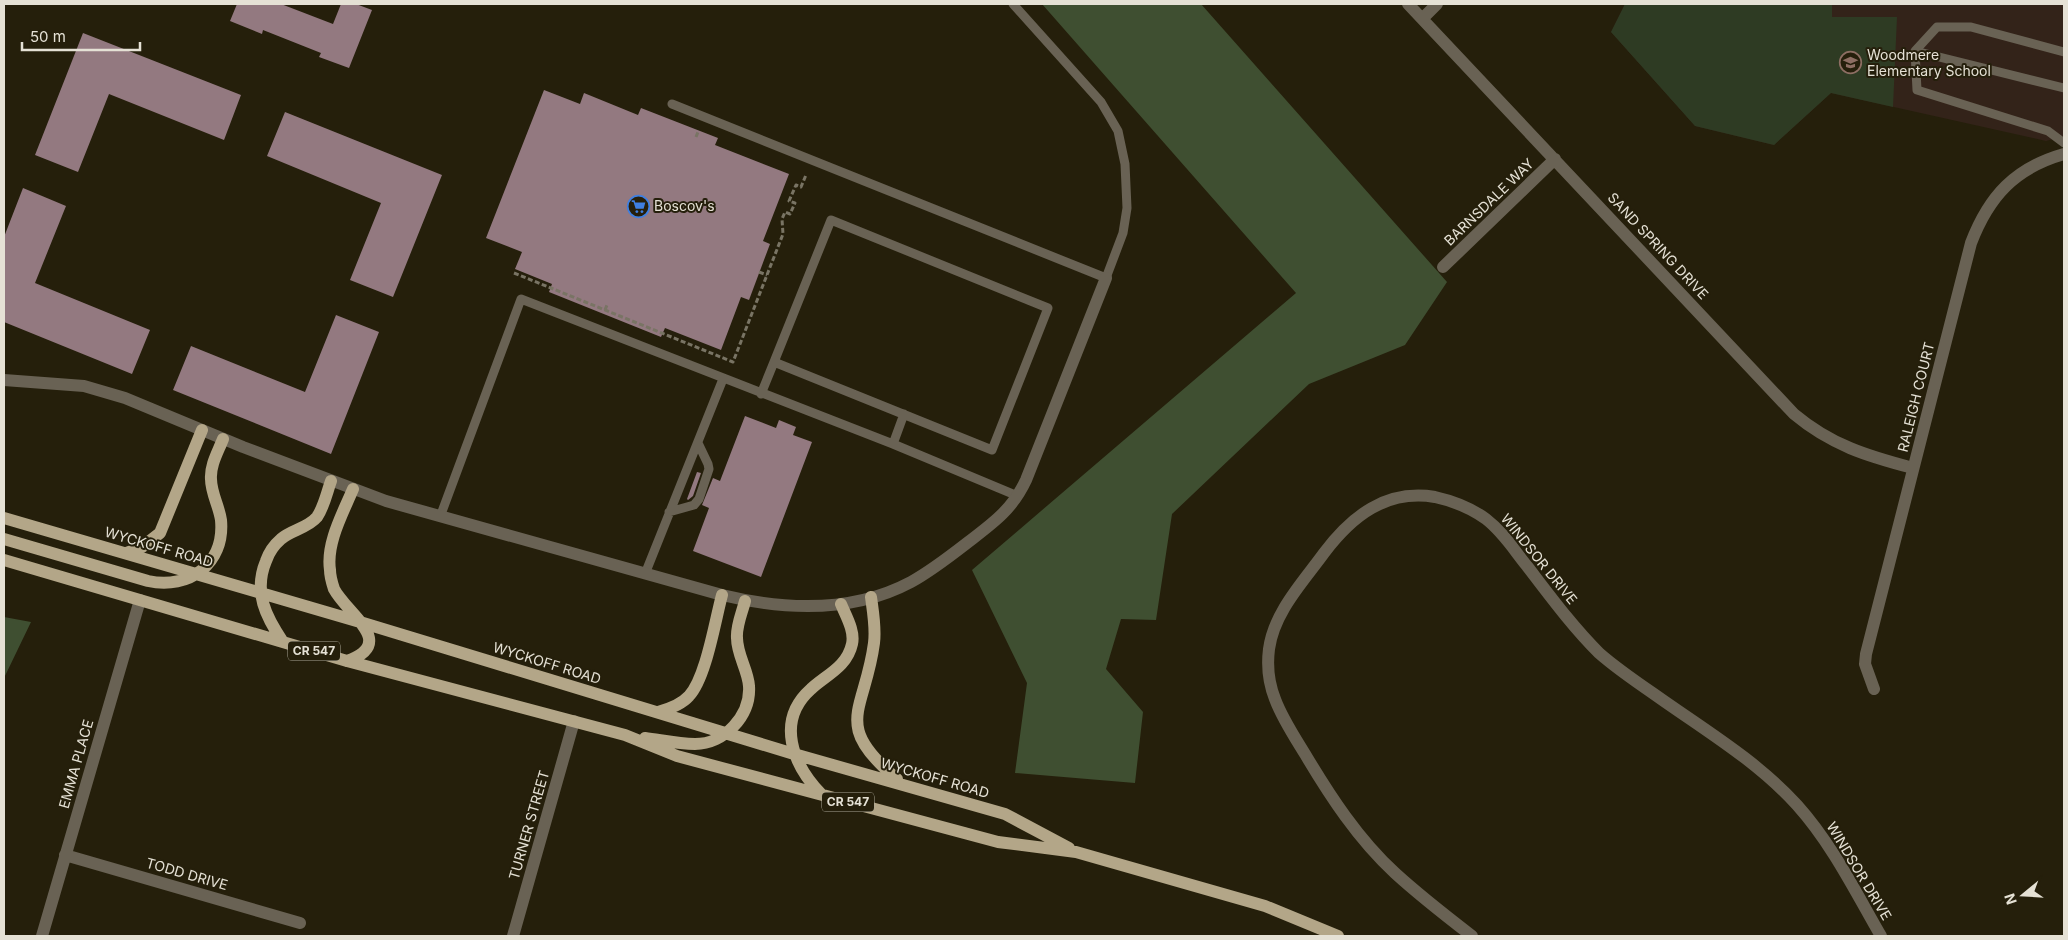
<svg xmlns="http://www.w3.org/2000/svg" width="2068" height="940" viewBox="0 0 2068 940" font-family="Inter,sans-serif">
  <style>
    .education { fill: #332319 }
    .green { fill: #2e3b23 }
    .forest { fill: #3f4f31 }
    .building { fill: #937980 }
    .lines { fill: none; stroke-linecap: round; stroke-linejoin: round }
    .path { stroke: #797464; stroke-width: 3; stroke-dasharray: 5 2.5; stroke-linecap: butt }
    .service { stroke: #696254; stroke-width: 9 }
    .minor { stroke: #696254; stroke-width: 12 }
    .primary { stroke: #b3a688; stroke-width: 12 }
    .labels { text-anchor: middle; stroke-width: 4; stroke-linejoin: round; paint-order: stroke }
    .shield { fill: #251f0b; stroke: #aba798; stroke-width: 1 }
    .shield-label { font-size: 12px; font-weight: bold; fill: #e5e1d5 }
    .poi-label { font-size: 14px; fill: #e5e1d5; stroke: #251f0b; text-anchor: start }
    .street-label { font-size: 14px; fill: #e5e1d5; stroke: #251f0b }
  </style>
  <rect width="100%" height="100%" fill="#251f0b"/>
  <path class="education" d="M1625,4H2064V136L2046,141L1831,93L1774,145L1695,126L1611,32Z"/>
  <path class="green" d="M1625,4H1832V17H1897L1893,107L1831,93L1774,145L1695,126L1611,32Z"/>
  <path class="forest" d="M1042,4H1201L1447,282L1405,345L1309,384L1172,514L1156,620L1121,619L1106,669L1143,712L1135,783L1015,773L1027,683L972,570L1296,293Z
    M4,617L31,622L4,678Z"/>
  <path class="building" d="M237,4H281L333,24L341,4H356L372,10L349,68L319,57L321,53L263,30L262,34L230,21Z
    M83,33L241,95L224,140L109,94L78,172L35,155Z
    M544,90L580,104L584,93L638,115L641,108L718,138L715,145L789,174L763,241L770,244L749,300L741,297L721,350L665,328L661,337L549,292L552,284L515,269L522,252L486,238Z
    M285,112L442,175L393,297L350,280L381,203L267,156Z
    M23,188L66,206L35,283L150,330L132,374L4,322V237Z
    M336,315L379,332L331,454L173,390L191,346L305,392Z
    M745,416L776,428L779,420L796,427L793,435L812,442L761,577L693,551L709,508L702,505L713,478L720,481Z
    M697,472L701,473L693,496L688,500L687,499Z"/>
  <g class="lines">
    <path class="path" d="M696,137L698,132
      M759,272L767,275
      M514,273L733,362L783,234L782,219L785,212L790,214L795,203L789,201L796,185L801,187L806,175
      M605,310L607,305"/>
    <path class="service" d="M1915,51L2064,88
      M2064,52L1971,27H1937L1915,51L1917,90L2048,131L2064,143
      M672,104L1106,278L1123,233L1127,208L1125,164L1118,131L1101,102L1013,4
      M761,394L774,362L831,220L1048,308L992,450L774,362
      M893,444L904,414
      M669,512L694,505L699,499L709,469L708,464L698,443
      M440,517L521,299L893,444L1018,496
      M645,574L723,379"/>
    <path class="minor" d="M1408,4L1794,414C1831,445 1867,456 1913,468
      M1423,18L1437,4
      M1443,267L1555,159
      M4,380L84,386L125,398L243,447L386,501L722,595C784,610 853,613 911,582C931,571 949,557 967,543C993,523 1012,510 1026,480L1106,278
      M1874,689L1865,664L1866,654L1971,243C1989,196 2015,168 2064,154
      M65,855L300,923
      M42,936L140,600
      M513,936L574,721
      M1472,936C1446,916 1419,895 1395,873C1358,839 1330,796 1305,754C1294,736 1282,718 1275,699C1269,684 1267,665 1269,649C1274,612 1303,582 1324,553C1352,516 1386,489 1435,497C1453,501 1471,508 1486,519C1503,532 1514,550 1527,566C1550,596 1572,626 1599,653C1616,668 1635,681 1654,694C1703,729 1756,760 1797,805C1832,844 1855,891 1881,936"/>
    <path class="primary" d="M4,518L360,622L794,754L1005,814L1069,848
      M4,539L148,581C189,590 225,564 221,520C219,506 211,493 211,479C210,465 218,452 223,439
      M126,553L142,547L160,533L202,430
      M4,560L347,661L625,735L677,756L998,842L1076,852L1265,906L1338,936
      M871,597C873,612 876,628 874,643C865,712 831,724 897,779
      M283,642C266,617 253,592 266,561C269,552 274,545 281,539C291,530 308,528 317,517C324,507 327,492 331,481
      M347,661C398,643 347,614 334,589C332,583 330,576 330,570C326,543 343,513 353,489
      M658,712C669,709 681,705 689,696C706,678 715,621 722,595
      M645,738C661,740 678,744 695,744C724,744 751,716 749,686C748,670 737,655 737,638C736,626 742,613 745,601
      M821,794C793,765 775,721 811,689C826,675 847,667 852,644C855,631 846,616 841,604"/>
  </g>
  <defs>
    <symbol id="school-ring" viewBox="-11 -11 22 22"><circle r="9.5" fill="#251f0b" stroke="#8d6e63" stroke-width="1.5"/><path d="M0-5L7-2L0 1L-7-2ZM-4 1L0 2.5L4 1V4Q0 6-4 4Z" fill="#8d6e63"/></symbol>
    <symbol id="supermarket-ring" viewBox="-11 -11 22 22"><circle r="9.5" fill="#251f0b" stroke="#3f7fe0" stroke-width="1.5"/><path d="M-6-5.5h2.5l.6 2H6L4.5 2H-2.5L-4.4-4H-6ZM-1.5 3.2a1.3 1.3 0 1 0 .1 0ZM3 3.2a1.3 1.3 0 1 0 .1 0Z" fill="#3f7fe0"/></symbol>
  </defs>
  <g fill-rule="evenodd">
    <use href="#school-ring" x="1838" y="50" width="25" height="25"/>
    <use href="#supermarket-ring" x="626" y="194" width="25" height="25"/>
  </g>
  <g class="labels">
    <g class="shield">
      <rect x="288" y="641.5" width="52" height="19" rx="4"/>
      <rect x="822" y="792.5" width="52" height="19" rx="4"/>
    </g>
    <g class="shield-label">
      <text x="314" y="655">CR 547</text>
      <text x="848" y="806">CR 547</text>
    </g>
    <g class="poi-label">
      <text x="1867" y="60">Woodmere<tspan x="1867" dy="16">Elementary School</tspan></text>
      <text x="654" y="211">Boscov's</text>
    </g>
    <g class="street-label">
      <text transform="translate(1489 202) rotate(-44)" y="5">BARNSDALE WAY</text>
      <text transform="translate(1658 246) rotate(47)" y="5">SAND SPRING DRIVE</text>
      <text transform="translate(1916 397) rotate(-76)" y="5">RALEIGH COURT</text>
      <text transform="translate(159 547) rotate(16)" y="5">WYCKOFF ROAD</text>
      <text transform="translate(1539 559) rotate(51)" y="5">WINDSOR DRIVE</text>
      <text transform="translate(547 663) rotate(17)" y="5">WYCKOFF ROAD</text>
      <text transform="translate(76 764) rotate(-74)" y="5">EMMA PLACE</text>
      <text transform="translate(935 778) rotate(16)" y="5">WYCKOFF ROAD</text>
      <text transform="translate(529 825) rotate(-74)" y="5">TURNER STREET</text>
      <text transform="translate(1859 871) rotate(59)" y="5">WINDSOR DRIVE</text>
      <text transform="translate(187 874) rotate(16)" y="5">TODD DRIVE</text>
    </g>
  </g>
  <rect width="2068" height="940" fill="none" stroke="#e5e1d5" stroke-width="10"/>
  <g transform="translate(2023 895) rotate(252)" stroke="#251f0b" stroke-width="4" paint-order="stroke">
  <path d="M0-4L9 19L0 12L-9 19Z" fill="#e5e1d5"/>
  <text y="-8" font-size="14" font-weight="bold" text-anchor="middle" fill="#e5e1d5">N</text>
  </g>
  <path d="M22 42v8h118v-8" fill="none" stroke="#e5e1d5" stroke-width="2.5"/>
  <text x="30" y="42" font-size="15" fill="#e5e1d5" stroke="#251f0b" stroke-width="4" paint-order="stroke">50 m</text>
</svg>
